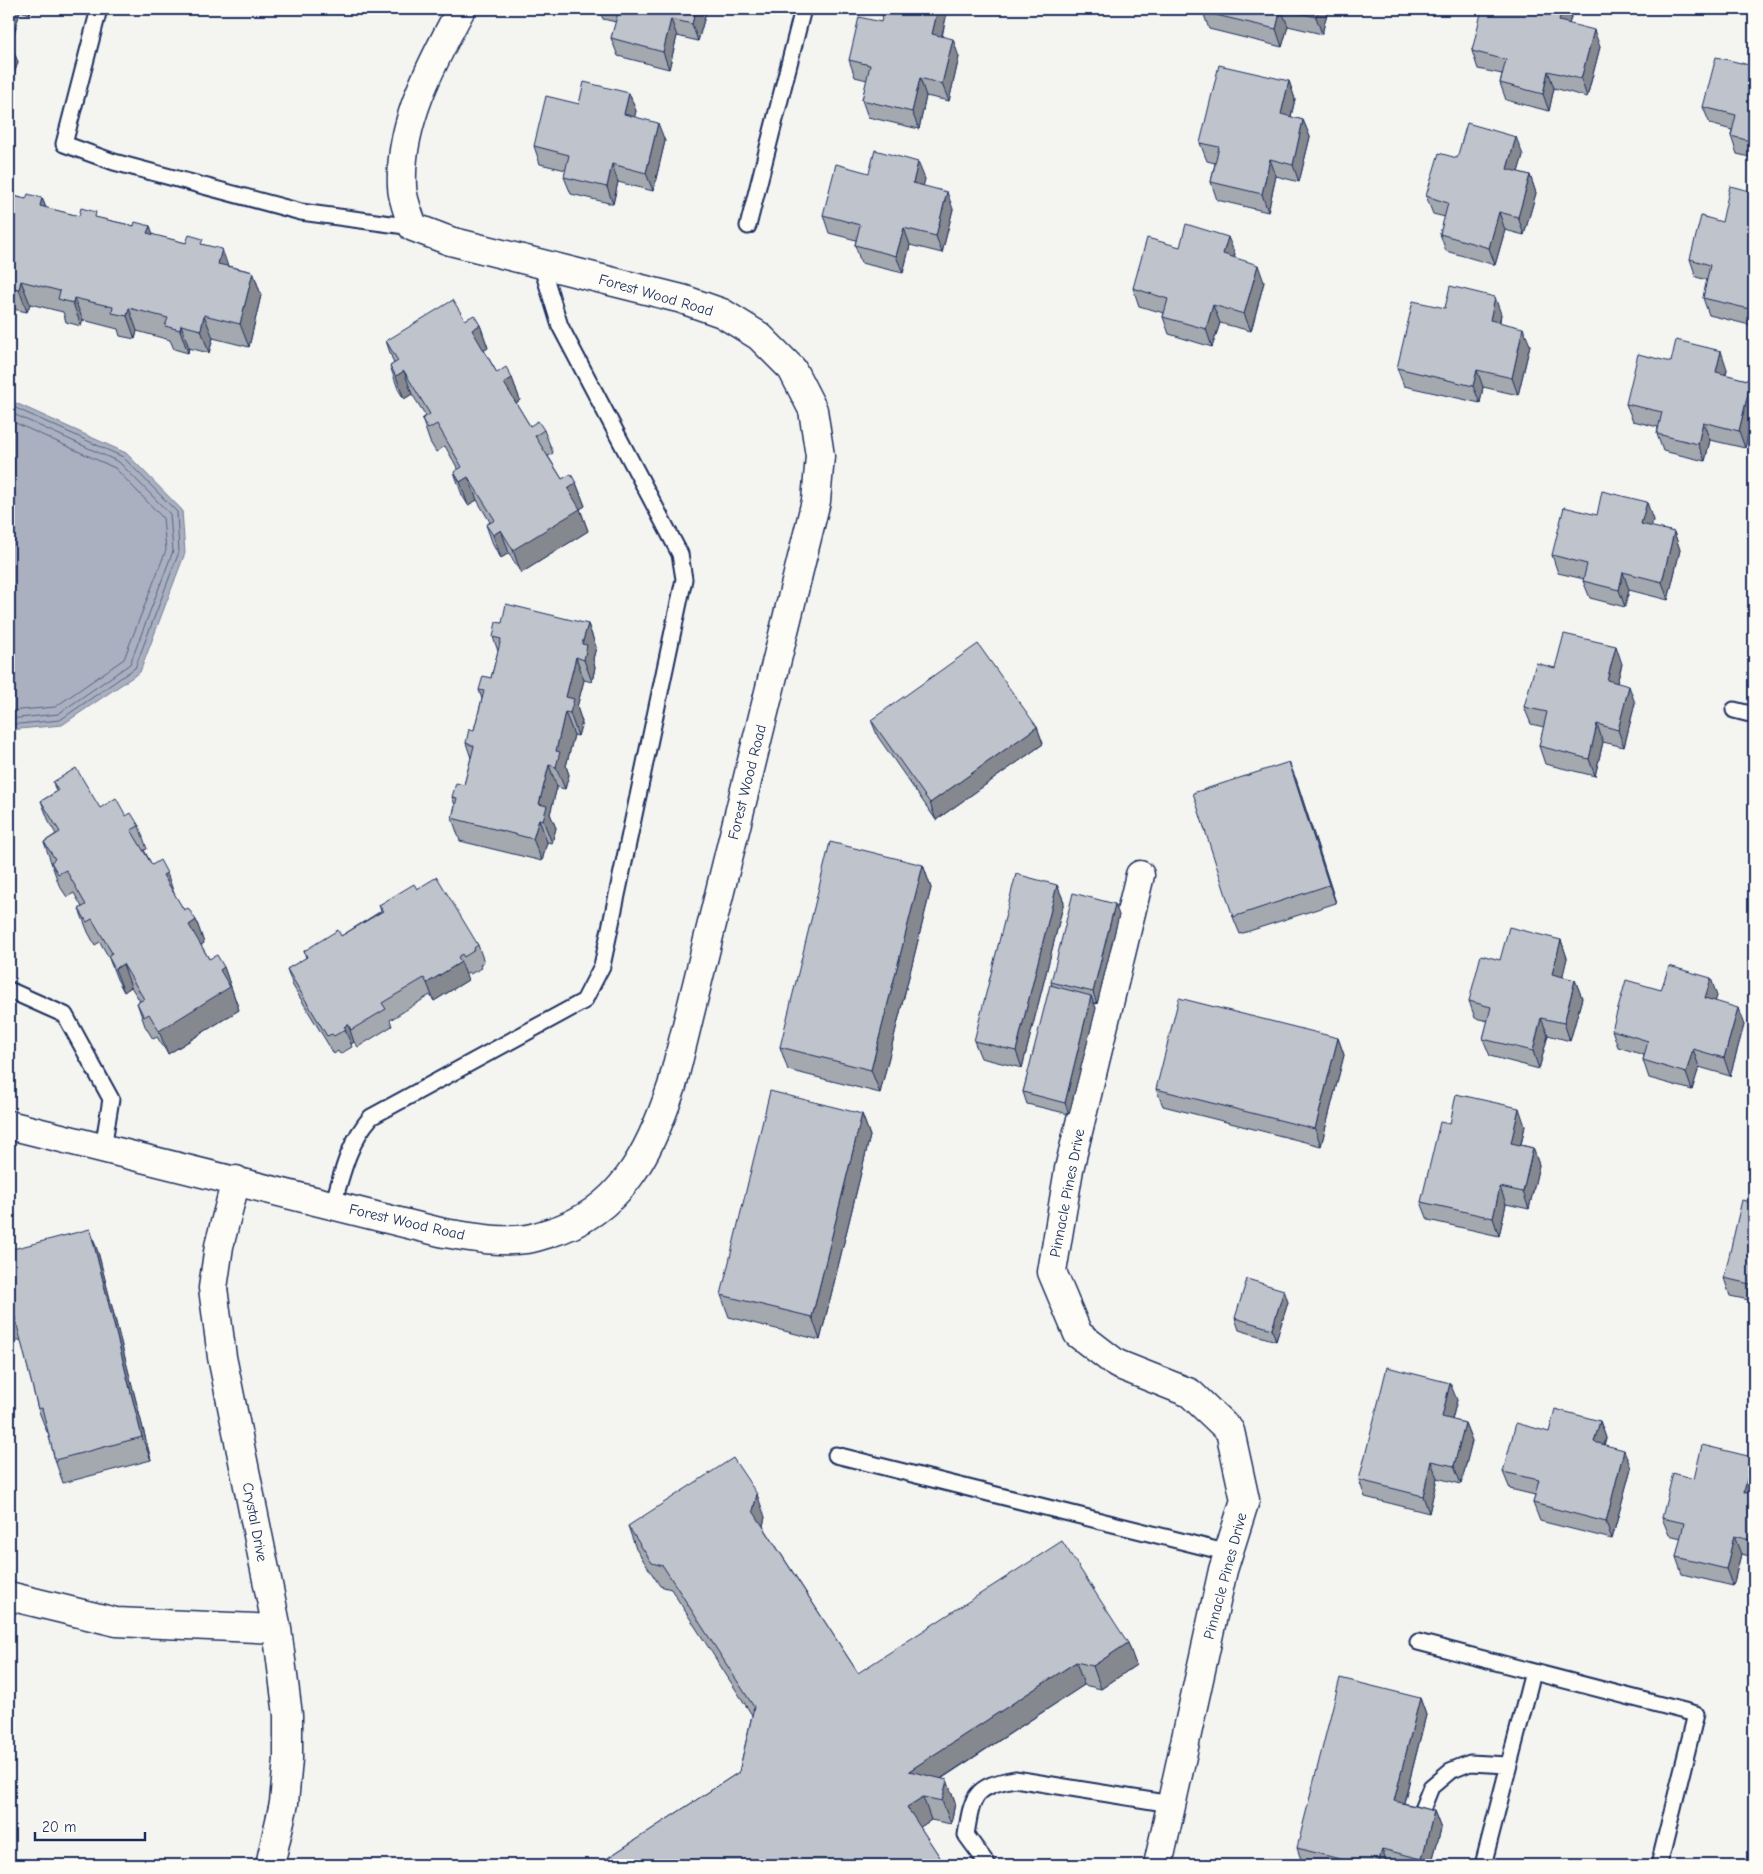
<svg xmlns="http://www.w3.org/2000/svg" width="1763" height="1874" viewBox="0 0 1763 1874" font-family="'Comic Neue',sans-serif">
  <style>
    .water { fill: #aab0bf; stroke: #717c98 }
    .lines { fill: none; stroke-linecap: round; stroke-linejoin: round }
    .shore { stroke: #546385; stroke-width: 1 }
    .lane-casing { stroke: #1b2f5e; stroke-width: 19 }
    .street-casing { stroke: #1b2f5e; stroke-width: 31 }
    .lane { stroke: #fdfcf7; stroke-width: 15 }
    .street { stroke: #fdfcf7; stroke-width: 28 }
    .wall { fill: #a4a8af; stroke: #1b2f5e }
    .shaded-wall { fill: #86888f; stroke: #1b2f5e }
    .building { fill: #bfc3cc; stroke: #1b2f5e }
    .labels { text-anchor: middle; stroke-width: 4.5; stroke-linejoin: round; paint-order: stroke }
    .street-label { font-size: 15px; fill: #1b2f5e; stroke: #fdfcf7 }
  </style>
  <rect width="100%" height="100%" fill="#f4f4f1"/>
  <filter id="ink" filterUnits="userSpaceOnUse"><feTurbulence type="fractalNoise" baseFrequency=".02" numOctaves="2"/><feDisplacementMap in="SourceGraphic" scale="10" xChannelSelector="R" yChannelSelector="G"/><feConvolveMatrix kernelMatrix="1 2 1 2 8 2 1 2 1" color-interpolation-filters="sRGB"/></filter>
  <g filter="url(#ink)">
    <path class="water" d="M9,400L126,453L182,510L185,553L140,672L62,725L9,730Z"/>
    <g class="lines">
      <path class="shore" d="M9,405L123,457L177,512L179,552L135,668L60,720L9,725
        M9,412L119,462L170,514L173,551L130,664L58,714L9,719
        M9,420L115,468L163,518L166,550L124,659L55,707L9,711"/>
      <defs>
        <path id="lane" d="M99,9L64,144L114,162L301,212L413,227
          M748,226L803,9
          M1734,710L1754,715
          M9,990L65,1015L111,1099L103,1148
          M333,1205C342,1173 349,1142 371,1117L584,1001L602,966L684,579L680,554L560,326L541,264
          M836,1455L1229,1553
          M1418,1642L1696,1714L1659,1865
          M1417,1822L1431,1787L1450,1771L1470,1763L1508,1765
          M988,1865L966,1835C972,1796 974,1786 1015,1779L1171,1804
          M1483,1865L1533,1672"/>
        <path id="street" d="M1140,875L1069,1169L1052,1272L1078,1334L1117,1364L1190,1393L1230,1431L1245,1500L1223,1570L1158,1865
          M9,1125L444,1233C471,1237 500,1243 527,1239C534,1238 542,1235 549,1233C621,1212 650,1152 672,1086L816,501L820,456L813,410L792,369L759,336L722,313L682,299L450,241L413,227C409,214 402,199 402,186C399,123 432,63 461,9
          M236,1180L219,1246L213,1288L222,1357L277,1629L288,1715V1759L284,1803L270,1865
          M9,1596L116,1622L277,1629"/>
      </defs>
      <use href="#lane" class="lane-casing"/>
      <use href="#street" class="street-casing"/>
      <use href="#lane" class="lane"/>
      <use href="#street" class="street"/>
    </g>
    <path class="wall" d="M9,9H31L30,14L20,11L11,46L18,62L14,74L9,72Z
      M599,9H707L698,41L677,36L669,69L618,56L611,38L616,22L603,19Z
      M1204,9H1328L1322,34L1288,26L1282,47L1209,29L1203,12Z
      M1516,10L1571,17L1569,24L1600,47L1587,97L1554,88L1549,111L1506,100L1500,83L1502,74L1478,69L1472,51Z
      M946,17L942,37L959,57L949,101L926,96L919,129L868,117L862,100L867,80L855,77L849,60L881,22Z
      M1754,44V158L1737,154L1731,136L1732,130L1710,124L1703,107L1749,65Z
      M1289,81L1295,99L1291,117L1303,120L1310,137L1299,182L1276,176L1268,212L1217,200L1211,182L1215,163L1207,161L1200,143Z
      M629,93L636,111L634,117L665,141L653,191L618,182L613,204L571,194L564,177L566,170L540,164L534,146L579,104Z
      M1523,155L1518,172L1530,175L1536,193L1524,235L1505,230L1495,265L1446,251L1440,234L1445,217L1433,214L1426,196L1457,158Z
      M869,173L925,179L923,186L953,209L942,253L910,245L903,273L861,263L855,245L856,240L829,233L823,215Z
      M1754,192V326L1709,315L1703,298L1707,280L1696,277L1690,259L1722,222Z
      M9,195L26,199L42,198L46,208L79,216L98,218L134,226H150L153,235L186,243L205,245L228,266L253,272L261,295L249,347L213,338L209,353L189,348L188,353L174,349L170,340L137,331L135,339L120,336L118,329L83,320L81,326L66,322L63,312L30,304L27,312L13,309L11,302H9Z
      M1180,247L1235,254L1234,258L1264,282L1251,331L1220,323L1212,347L1169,334L1163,317L1164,313L1139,306L1133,288Z
      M1445,308L1501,314L1500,322L1530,345L1518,395L1483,387L1480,403L1404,386L1397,368Z
      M465,320L480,325L488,348L484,350L497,373L512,378L520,400L516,403L530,426L544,430L553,453L548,456L562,479L576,483L585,506L580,509L588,531L521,573L509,553L501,558L494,547L486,525L490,522L477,500L468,505L462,495L454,472L458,469L445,446L436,452L430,442L422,419L426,416L412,394L404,399L398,389L390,366L394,364L386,341Z
      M1671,362L1727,369L1726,375L1751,381L1754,391V411L1745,448L1710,440L1705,461L1663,451L1657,434L1658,427L1633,421L1626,404Z
      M1597,515L1653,520L1651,527L1674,532L1680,550L1668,600L1629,590L1625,607L1590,598L1583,581L1584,579L1558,573L1552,555Z
      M588,624L596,647L593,659L595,667L592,682L584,680L577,707L582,722L578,736L574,735L566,766L569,775L565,789L557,787L550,814L556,828L552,843L547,842L542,861L460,841L452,818L455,805L452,797L464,785L471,758L466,743L474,730L482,699L479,690L491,678L498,651L493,637Z
      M1622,664L1617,683L1635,703L1624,747L1603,742L1595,776L1545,764L1539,746L1544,727L1531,724L1524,707L1555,668Z
      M871,720L1037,727L1043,744L936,820L878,737Z
      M1296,779L1336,903L1240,934L1233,917Z
      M53,782L100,808L126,816L139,826L147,849L144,850L152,865L175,896L184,910L196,920L204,943L201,945L209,959L224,967L239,1010L168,1054L157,1037L153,1039L145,1026L137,1003L140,1001L131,987L124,992L117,979L108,956L100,942L95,945L88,932L79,909L82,907L74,893L67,897L59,885L44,842L56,834L50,824L41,801L56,792Z
      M923,865L931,888L880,1093L788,1070L780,1047Z
      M1057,885L1064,902L1022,1068L981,1058L974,1041Z
      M417,889L478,945L484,962L480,965L482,968L470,974L469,972L465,974L468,980L434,1001L430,995L390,1020L392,1026L358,1047L354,1042L351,1044L352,1047L340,1054L338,1051L334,1054L293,986L287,969L306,958L304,951L341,936L381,911L379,905Z
      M1119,915L1097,1004L1094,1003L1096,1008L1069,1114L1027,1104L1023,1092L1052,986L1051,982Z
      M1561,940L1567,958L1562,977L1575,980L1582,998L1570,1041L1548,1035L1539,1069L1490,1056L1483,1039L1488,1021L1475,1018L1469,1001L1500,960Z
      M1661,990L1717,996L1715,1001L1744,1025L1730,1076L1699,1067L1692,1090L1649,1078L1643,1060L1644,1055L1618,1047L1612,1030Z
      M1338,1038L1344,1055L1321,1146L1163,1106L1156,1089Z
      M862,1114L870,1136L820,1340L729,1317L721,1295Z
      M1450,1124L1525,1126L1521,1145L1533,1148L1539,1165L1529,1209L1506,1204L1499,1236L1428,1220L1421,1202Z
      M1754,1203V1301L1730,1296L1724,1278Z
      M98,1252L151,1460L63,1483L55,1460L48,1432H47L38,1409L21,1340L9,1343V1294Z
      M1288,1302L1276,1341L1239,1330L1235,1318Z
      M1457,1400L1452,1420L1465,1423L1472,1441L1461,1484L1437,1478L1429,1513L1365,1497L1359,1480Z
      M1600,1421L1606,1438L1604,1445L1631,1468L1612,1539L1540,1521L1533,1503L1535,1495L1510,1489L1503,1472L1549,1432Z
      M1754,1464V1491L1753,1494L1754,1495V1557L1741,1554L1733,1586L1682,1574L1676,1557L1681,1538L1669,1535L1662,1518L1694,1479Z
      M765,1517L763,1526L858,1673L1128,1643L1136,1665L1101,1689L1084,1685L941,1779L947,1780L955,1803L951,1824L931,1820L920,1827L945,1865H597L739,1772L752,1715L671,1589L660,1586L636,1549L628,1526Z
      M1420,1698L1426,1715L1404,1803L1434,1811L1441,1829L1431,1865H1303L1297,1848Z"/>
    <path class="shaded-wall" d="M9,9H19L20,11L11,46L18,62L14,74L9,58Z
      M28,9H31L30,14Z
      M696,9H707L698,41L692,24Z
      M938,9H943L946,17L938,52L932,34Z
      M1281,9L1288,26L1282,47L1276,29Z
      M1318,9H1328L1322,34L1316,17Z
      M1562,9H1568L1571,17L1565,39L1559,21Z
      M671,19L677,36L669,69L663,52Z
      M1594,30L1600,47L1587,97L1581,79Z
      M953,39L959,57L949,101L942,84Z
      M1548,71L1554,88L1549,111L1543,94Z
      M920,78L926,96L919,129L912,112Z
      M1289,81L1295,99L1287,132L1281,114Z
      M629,93L636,111L631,132L624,114Z
      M1303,120L1310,137L1299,182L1293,165Z
      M658,123L665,141L653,191L646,173Z
      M1516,137L1523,155L1514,186L1507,169Z
      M1270,159L1276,176L1268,212L1262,194Z
      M918,162L925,179L920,200L913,183Z
      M612,164L618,182L613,204L607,187Z
      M1530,175L1536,193L1524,235L1518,217Z
      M947,192L953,209L942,253L936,236Z
      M42,198L51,221L40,206Z
      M1499,212L1505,230L1495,265L1489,248Z
      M150,226L158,248L147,233Z
      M904,228L910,245L903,273L896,256Z
      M1228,237L1235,254L1229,272L1223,254Z
      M222,249L230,272L218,264Z
      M1258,265L1264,282L1251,331L1244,314Z
      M253,272L261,295L249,347L240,324Z
      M21,281L30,304L27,312L19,289Z
      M1495,297L1501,314L1496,337L1490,320Z
      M74,298L83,320L81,326L73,303Z
      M1213,305L1220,323L1212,347L1206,329Z
      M129,308L137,331L135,339L127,316Z
      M204,315L213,338L209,353L201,330Z
      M181,325L189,348L188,353L180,330Z
      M480,325L488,348L480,353L472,330Z
      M1523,328L1530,345L1518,395L1512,378Z
      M1721,351L1727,369L1722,390L1716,372Z
      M1477,370L1483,387L1480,403L1473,386Z
      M404,371L412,394L404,399L396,376Z
      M512,378L520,400L512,406L504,383Z
      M1751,381L1754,391V411L1745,448L1739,431Z
      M1703,422L1710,440L1705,461L1698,444Z
      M468,477L477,500L468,505L460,482Z
      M576,483L585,506L580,509L588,531L521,573L513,550L568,489Z
      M1647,502L1653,520L1648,542L1641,524Z
      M501,530L509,553L501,558L493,535Z
      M1674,532L1680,550L1668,600L1662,582Z
      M1623,572L1629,590L1625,607L1619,590Z
      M588,624L596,647L593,659L595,667L592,682L584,660L582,644Z
      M1616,646L1622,664L1613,698L1607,680Z
      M576,657L584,680L577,707L582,722L578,736L570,713L566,697Z
      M1629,686L1635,703L1624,747L1618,730Z
      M565,712L574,735L566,766L569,775L565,789L556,767V751Z
      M1597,724L1603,742L1595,776L1589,759Z
      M1037,727L1043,744L936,820L930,803Z
      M1289,762L1296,779L1336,903L1329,885Z
      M549,765L557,787L550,814L556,828L552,843L543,820L539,804Z
      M539,819L547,842L542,861L533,839Z
      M923,865L931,888L880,1093L871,1070Z
      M167,873L175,896L163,875Z
      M1057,885L1064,902L1022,1068L1016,1051Z
      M1115,904L1119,915L1097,1004L1093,992Z
      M196,920L204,943L197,948L189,925Z
      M1561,940L1567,958L1559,992L1552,974Z
      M461,962L468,980L434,1001L427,983Z
      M123,964L131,987L124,992L115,969Z
      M224,967L239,1010L168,1054L159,1031L220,970Z
      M1711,978L1717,996L1711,1015L1705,998Z
      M1575,980L1582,998L1570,1041L1564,1023Z
      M1091,996L1096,1008L1069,1114L1065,1103Z
      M1738,1008L1744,1025L1730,1076L1724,1058Z
      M1541,1018L1548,1035L1539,1069L1533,1051Z
      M348,1024L354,1042L351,1044L344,1027Z
      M1338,1038L1344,1055L1321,1146L1315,1129Z
      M1693,1049L1699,1067L1692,1090L1686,1073Z
      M1519,1108L1525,1126L1517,1160L1511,1143Z
      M862,1114L870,1136L820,1340L812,1317Z
      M1533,1148L1539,1165L1529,1209L1523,1192Z
      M1500,1187L1506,1204L1499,1236L1493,1218Z
      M90,1229L98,1252L151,1460L142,1437Z
      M1284,1290L1288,1302L1276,1341L1272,1329Z
      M1450,1383L1457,1400L1448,1435L1442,1417Z
      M1600,1421L1606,1438L1600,1459L1594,1442Z
      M1465,1423L1472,1441L1461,1484L1454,1466Z
      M1624,1450L1631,1468L1612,1539L1606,1522Z
      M1752,1457L1754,1464V1491L1750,1510L1744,1492Z
      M1431,1461L1437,1478L1429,1513L1423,1496Z
      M757,1494L765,1517L761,1534L753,1511Z
      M1734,1536L1741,1554L1733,1586L1726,1569Z
      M1128,1643L1136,1665L1101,1689L1093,1666Z
      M1076,1662L1084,1685L917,1794L909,1771Z
      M1420,1698L1426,1715L1400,1818L1394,1801Z
      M947,1780L955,1803L951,1824L942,1801Z
      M923,1797L931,1820L916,1830L907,1807Z
      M1434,1811L1441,1829L1431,1865H1424L1422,1859Z
      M1382,1849L1387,1865H1378Z"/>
    <path class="building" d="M619,9H696L692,24L671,19L663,52L611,38Z
      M884,9H938L932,34L953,39L942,84L920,78L912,112L862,100L870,65L849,60L859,17L881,22Z
      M1204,9H1281L1276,29L1203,12Z
      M1283,9H1318L1316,17Z
      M1482,9H1510L1516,10V9H1562L1559,21L1594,30L1581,79L1548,71L1543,94L1500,83L1506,60L1472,51Z
      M1754,44V142L1731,136L1736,115L1703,107L1716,57L1749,65Z
      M1219,65L1289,81L1281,114L1303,120L1293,165L1270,159L1262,194L1211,182L1219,147L1200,143Z
      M584,82L629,93L624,114L658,123L646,173L612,164L607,187L564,177L569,155L534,146L546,96L579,104Z
      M1467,123L1516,137L1507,169L1530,175L1518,217L1499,212L1489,248L1440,234L1448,203L1426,196L1439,153L1457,158Z
      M875,150L918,162L913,183L947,192L936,236L904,228L896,256L855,245L860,225L823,215L836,164L869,173Z
      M1730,186L1754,192V310L1703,298L1710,265L1690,259L1701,216L1722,222Z
      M28,194L42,198L40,206L79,216L81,208L96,212L95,217L134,226L135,222L150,226L147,233L186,243L189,235L203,239L201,244L222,249L218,264L253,272L240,324L204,315L201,330L181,325L180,330L165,326L168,318L129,308L127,316L112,313L113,307L74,298L73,303L58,299L60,291L21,281L19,289L9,287V195L26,199Z
      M1186,224L1228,237L1223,254L1258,265L1244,314L1213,305L1206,329L1163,317L1168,299L1133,288L1147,238L1180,247Z
      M1450,286L1495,297L1490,320L1523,328L1512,378L1477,370L1473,386L1397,368L1413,301L1445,308Z
      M453,300L465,320L474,315L480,325L472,330L497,373L506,367L512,378L504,383L530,426L538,421L544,430L535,436L562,479L571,474L576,483L568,489L580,509L513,550L501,530L493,535L486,525L495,520L468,477L460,482L454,472L462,467L437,424L428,429L422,419L430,414L404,371L396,376L390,366L398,361L386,341Z
      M1676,340L1721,351L1716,372L1751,381L1739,431L1703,422L1698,444L1657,434L1662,412L1626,404L1638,354L1671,362Z
      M1602,491L1647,502L1641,524L1674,532L1662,582L1623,572L1619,590L1583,581L1587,564L1552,555L1564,507L1597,515Z
      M506,604L588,624L582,644L587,645L584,660L576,657L566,697L574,699L570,713L565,712L556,751L560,752L556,767L549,765L539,804L547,806L543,820L539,819L533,839L452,818L457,798L452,797L456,783L464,785L474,746L466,743L469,729L474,730L484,691L479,690L483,676L491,678L501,639L493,637L496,622L502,623Z
      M1564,634L1616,646L1607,680L1629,686L1618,730L1597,724L1589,759L1539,746L1547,712L1524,707L1536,663L1555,668Z
      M978,644L1037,727L930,803L871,720Z
      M1289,762L1329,885L1233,917L1193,793Z
      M76,768L100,808L116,798L126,816L131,813L139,826L131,830L152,865L160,860L167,873L163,875L184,910L188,908L196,920L189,925L209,959L217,955L224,967L220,970L230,987L159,1031L149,1014L144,1017L137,1003L144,999L123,964L115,969L108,956L112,953L92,919L87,922L79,909L86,905L66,870L58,874L51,862L55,859L44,842L60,832L41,801L58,791L53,782Z
      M830,842L923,865L871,1070L780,1047Z
      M1016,874L1057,885L1016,1051L974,1041Z
      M437,877L478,945L474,948L475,950L464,957L462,954L458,957L461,962L427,983L424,978L382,1003L386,1009L351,1030L348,1024L344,1027L346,1029L334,1036L332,1034L327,1036L287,969L307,957L304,951L338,930L341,936L383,911L379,905L414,884L417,889Z
      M1073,893L1115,904L1093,992L1051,982Z
      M1509,927L1561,940L1552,974L1575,980L1564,1023L1541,1018L1533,1051L1483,1039L1491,1007L1469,1001L1481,955L1500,960Z
      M1669,966L1711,978L1705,998L1738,1008L1724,1058L1693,1049L1686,1073L1643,1060L1648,1041L1612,1030L1626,980L1661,990Z
      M1050,985L1091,996L1065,1103L1023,1092Z
      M1179,998L1338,1038L1315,1129L1156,1089Z
      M770,1091L862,1114L812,1317L721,1295Z
      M1456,1094L1519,1108L1511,1143L1533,1148L1523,1192L1500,1187L1493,1218L1421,1202L1440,1122L1450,1124Z
      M1742,1200L1754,1203V1285L1724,1278Z
      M90,1229L142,1437L55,1460L42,1408L38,1409L15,1317L9,1318V1294H10L9,1290V1250Z
      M1247,1279L1284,1290L1272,1329L1235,1318Z
      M1387,1367L1450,1383L1442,1417L1465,1423L1454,1466L1431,1461L1423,1496L1359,1480Z
      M1555,1409L1600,1421L1594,1442L1624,1450L1606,1522L1533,1503L1539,1480L1503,1472L1516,1423L1549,1432Z
      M1702,1445L1752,1457L1744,1492L1754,1495V1541L1734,1536L1726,1569L1676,1557L1684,1523L1662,1518L1673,1473L1694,1479Z
      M733,1458L757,1494L753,1511L858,1673L1062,1541L1128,1643L1093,1666L1076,1662L909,1771L947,1780L942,1801L923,1797L907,1807L945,1865H801L795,1864L794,1865H597L739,1772L754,1707L663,1566L652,1563L628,1526Z
      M1340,1678L1420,1698L1394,1801L1434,1811L1422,1859L1382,1849L1378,1865H1363L1297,1848Z"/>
  </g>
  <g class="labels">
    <g class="street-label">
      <text transform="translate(656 295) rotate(16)" y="5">Forest Wood Road</text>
      <text transform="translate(747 782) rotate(-76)" y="5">Forest Wood Road</text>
      <text transform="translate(1067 1193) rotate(-79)" y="5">Pinnacle Pines Drive</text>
      <text transform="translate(407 1222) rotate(13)" y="5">Forest Wood Road</text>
      <text transform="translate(255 1522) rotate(79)" y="5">Crystal Drive</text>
      <text transform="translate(1225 1576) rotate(-75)" y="5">Pinnacle Pines Drive</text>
    </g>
  </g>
  <rect width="1763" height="1874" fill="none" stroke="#fdfcf7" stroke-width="30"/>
  <rect x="15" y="15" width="1733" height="1844" fill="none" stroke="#1b2f5e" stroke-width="2" filter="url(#ink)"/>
  <path d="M35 1832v8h110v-8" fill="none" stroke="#1b2f5e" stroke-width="2.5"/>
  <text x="42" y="1832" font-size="15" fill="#1b2f5e" stroke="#fdfcf7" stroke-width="4" paint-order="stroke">20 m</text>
</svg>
